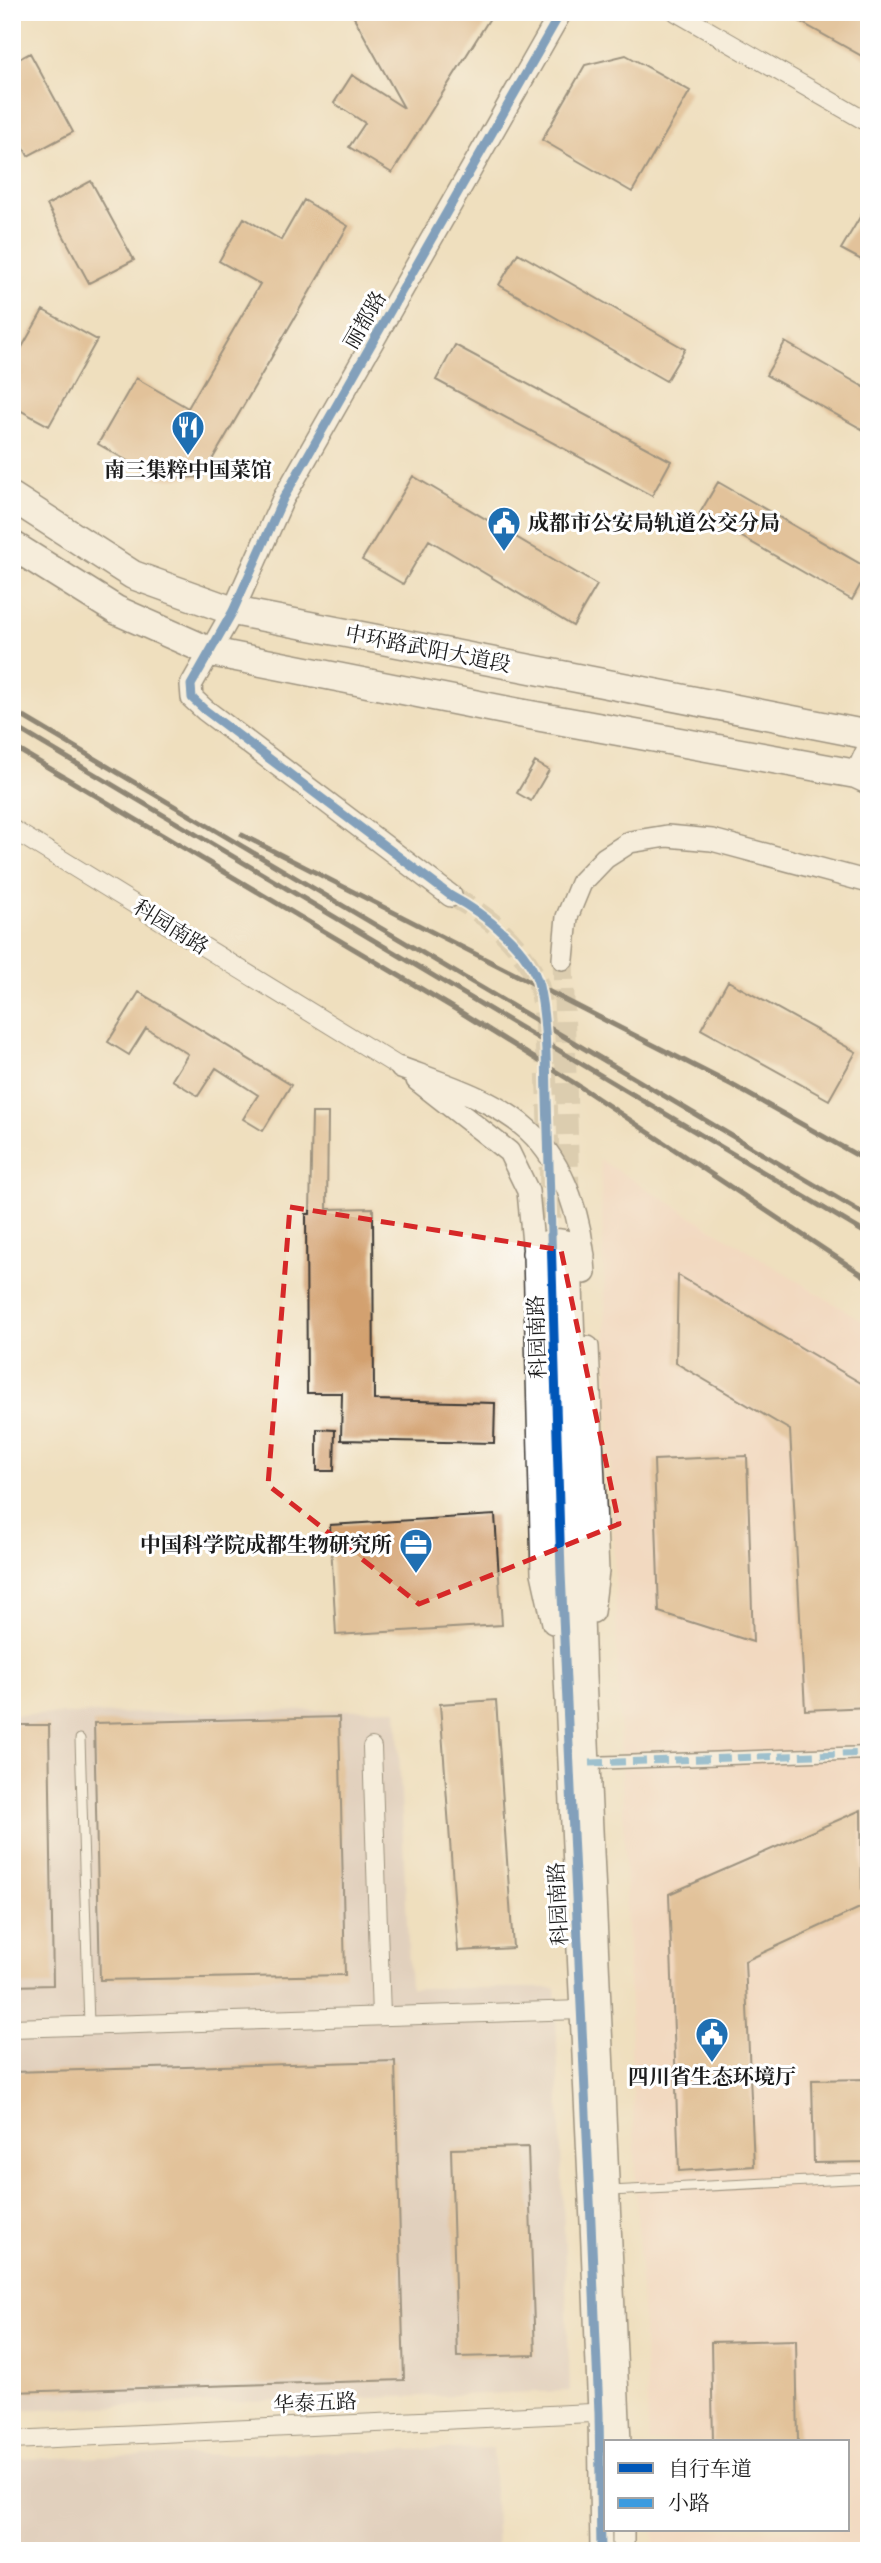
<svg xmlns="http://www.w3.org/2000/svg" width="881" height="2563" viewBox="0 0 881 2563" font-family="'Libre Bodoni','Noto Serif SC',serif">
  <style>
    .built { fill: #f6d2c3 }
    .industrial { fill: #d1bfbd }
    .building { fill: #d3a170 }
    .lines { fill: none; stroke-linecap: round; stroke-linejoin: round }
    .tertiary-tunnel { stroke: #c5b89e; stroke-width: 21; stroke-dasharray: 21 10; stroke-linecap: butt }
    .service-casing { stroke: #3c3934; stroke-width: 11 }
    .pedestrian-casing { stroke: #3c3934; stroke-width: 15 }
    .minor-casing { stroke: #3c3934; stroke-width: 20 }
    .tertiary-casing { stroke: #3c3934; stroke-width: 24 }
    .primary-casing { stroke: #3c3934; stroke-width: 31 }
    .service { stroke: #fff; stroke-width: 9 }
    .pedestrian { stroke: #fff; stroke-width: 12 }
    .minor { stroke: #fff; stroke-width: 18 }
    .tertiary { stroke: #fff; stroke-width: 21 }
    .primary { stroke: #fff; stroke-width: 28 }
    .rail { stroke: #1c1c1c; stroke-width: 5 }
    .quiet { stroke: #3c9bdf; stroke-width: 7; stroke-dasharray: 14 7; stroke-linecap: butt }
    .cycleway-casing { stroke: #fff; stroke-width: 13 }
    .cycleway { stroke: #0057b8; stroke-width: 9 }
    .marked { fill: none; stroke: #d62828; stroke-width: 5; stroke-dasharray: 14 9; stroke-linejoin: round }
    .labels { text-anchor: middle; stroke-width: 6; stroke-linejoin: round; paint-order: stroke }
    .street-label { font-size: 21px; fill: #1c1c1c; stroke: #fff }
    .poi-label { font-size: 21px; font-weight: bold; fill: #1c1c1c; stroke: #fff }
  </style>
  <rect width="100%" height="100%" fill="#fff"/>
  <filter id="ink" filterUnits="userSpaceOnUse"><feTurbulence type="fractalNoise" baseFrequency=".0143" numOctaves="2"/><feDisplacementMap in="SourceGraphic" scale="14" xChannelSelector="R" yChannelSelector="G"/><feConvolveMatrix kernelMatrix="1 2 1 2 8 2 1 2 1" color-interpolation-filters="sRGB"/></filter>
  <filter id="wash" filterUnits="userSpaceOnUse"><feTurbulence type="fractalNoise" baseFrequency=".00686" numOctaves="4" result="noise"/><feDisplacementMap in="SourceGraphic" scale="28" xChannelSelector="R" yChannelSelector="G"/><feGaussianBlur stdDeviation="1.57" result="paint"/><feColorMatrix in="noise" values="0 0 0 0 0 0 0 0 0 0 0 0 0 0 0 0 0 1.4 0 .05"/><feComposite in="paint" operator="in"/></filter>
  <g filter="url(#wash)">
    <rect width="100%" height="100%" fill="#efdfbe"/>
    <path class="built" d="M600,1160L869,1325V2551H655L654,2530H848V2442H649L637,2207Z"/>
    <path class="industrial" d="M397,1709L410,1988H555L570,2391L12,2410V1715Z
      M493,2448L497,2551H12V2459Z"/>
    <g id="blocks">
      <path class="building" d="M351,12H480L490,18L392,173L349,147L365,123L334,103L352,75L404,108Z
        M783,12H839L849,18L853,12H869V60Z
        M30,53L73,132L28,156L12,126V63Z
        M626,55L690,91L632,192L542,140L585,65Z
        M91,181L134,260L89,283L47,205Z
        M304,200L348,226L202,477L159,479L98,444L136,378L188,408L260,284L219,261L244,218L281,240Z
        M869,202V264L841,249Z
        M518,253L685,349L666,381L499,285Z
        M43,310L97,340L49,426L12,406V365Z
        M785,342L869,390V433L766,375Z
        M455,345L671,461L652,496L436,380Z
        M413,476L597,585L573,626L429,540L403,584L362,560Z
        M718,482L869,569L852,600L700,513Z
        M535,762L549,770L531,801L517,793Z
        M728,981L856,1052L829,1100L701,1029Z
        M139,992L291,1085L263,1131L243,1119L258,1095L216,1068L198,1096L172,1080L188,1054L146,1028L129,1055L108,1042Z
        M312,1113H328L327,1209L373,1208L374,1400L495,1403L494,1443L341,1440L342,1393H307L306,1214H310Z
        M678,1275L866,1386L869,1444V1707L805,1710L790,1430L676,1363Z
        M317,1429L335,1430L334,1471H317Z
        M747,1456L753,1642L659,1612L654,1460Z
        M495,1515L502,1625L336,1635L330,1525Z
        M496,1700L513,1948L458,1951L440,1704Z
        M339,1717L345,1975L100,1980L94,1723Z
        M12,1725H49L53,1985L12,1986Z
        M861,1810L862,1907L745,1961L754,2166L679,2171L669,1894Z
        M395,2061L404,2380L12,2392V2072Z
        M869,2079V2162L814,2163L812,2080Z
        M528,2147L535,2355L457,2357L451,2149Z
        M796,2340L798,2442H713L711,2342Z"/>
    </g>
  </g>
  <g filter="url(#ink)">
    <use href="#blocks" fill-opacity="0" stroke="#3c3934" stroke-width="2"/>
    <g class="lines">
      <path class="tertiary-tunnel" d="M451,896C487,915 521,942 537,981C545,998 545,1042 546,1061C548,1126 550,1191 552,1255
        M563,959L569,1193"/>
      <defs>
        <path id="service" d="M80,1739L89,2025
          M610,2191L869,2178"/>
        <path id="pedestrian" d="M590,1763L869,1753"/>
        <path id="minor" d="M676,12L869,123
          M12,829L401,1068
          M372,1747L381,2016
          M12,2028L581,2010
          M12,2440L613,2412"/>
        <path id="tertiary" d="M856,774L869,746
          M451,896L205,710L192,698L191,685L233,611L283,499L561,12
          M563,959L567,917L581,883L605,858L630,842L667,836L712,840L869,882
          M401,1068C444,1084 494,1099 528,1130C566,1165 583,1223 585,1273
          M417,1080L509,1152L528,1191L534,1254L542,1573L553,1623
          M533,1253C546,1233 572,1237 584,1255
          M571,1254L585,1677L620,2442
          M552,1255L565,1678L591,2222L599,2413L601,2551
          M588,1347L598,1571L593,1612
          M623,2530V2551"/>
        <path id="primary" d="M12,497L133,575L233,611L869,735
          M12,545L116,610L211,652L519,713L856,774L869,780"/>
      </defs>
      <use href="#service" class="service-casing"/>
      <use href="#pedestrian" class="pedestrian-casing"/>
      <use href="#minor" class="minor-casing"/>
      <use href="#tertiary" class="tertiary-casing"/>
      <use href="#primary" class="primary-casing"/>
      <use href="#service" class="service"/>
      <use href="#pedestrian" class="pedestrian"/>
      <use href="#minor" class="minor"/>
      <use href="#tertiary" class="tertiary"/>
      <use href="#primary" class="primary"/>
      <path class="rail" d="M12,710L869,1217
        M12,725L869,1235
        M12,746L462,1013L576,1084L869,1279
        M242,835L732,1085L869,1162"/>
      <path class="quiet" d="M590,1763L869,1753"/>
      <defs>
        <path id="cycleway" d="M561,12L283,499L233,611L191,685L192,698L205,710L451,896C483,913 530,948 539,986C547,1022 546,1062 547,1098L561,1573L591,2222L599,2413L601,2551"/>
      </defs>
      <use href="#cycleway" class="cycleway-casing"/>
      <use href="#cycleway" class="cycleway"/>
    </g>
  </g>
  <path d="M0 0H881V2563H0ZM290,1207L561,1250L619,1524L419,1604L268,1485Z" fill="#efdfbe" fill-opacity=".55" fill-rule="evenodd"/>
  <path class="marked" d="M290,1207L561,1250L619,1524L419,1604L268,1485Z"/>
  <defs>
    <symbol id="restaurant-pin" viewBox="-11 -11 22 30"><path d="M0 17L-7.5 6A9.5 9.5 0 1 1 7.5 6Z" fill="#1f6fb2" stroke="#fff"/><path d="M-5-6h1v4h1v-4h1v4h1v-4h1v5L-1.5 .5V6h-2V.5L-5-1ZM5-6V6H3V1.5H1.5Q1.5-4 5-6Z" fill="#fff"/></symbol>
    <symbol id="civic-pin" viewBox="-11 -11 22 30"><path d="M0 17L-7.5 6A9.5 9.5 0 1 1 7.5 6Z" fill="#1f6fb2" stroke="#fff"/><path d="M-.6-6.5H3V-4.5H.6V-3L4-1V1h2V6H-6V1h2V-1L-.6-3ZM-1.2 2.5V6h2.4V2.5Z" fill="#fff"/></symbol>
    <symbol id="office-pin" viewBox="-11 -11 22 30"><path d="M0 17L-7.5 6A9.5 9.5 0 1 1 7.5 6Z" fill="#1f6fb2" stroke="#fff"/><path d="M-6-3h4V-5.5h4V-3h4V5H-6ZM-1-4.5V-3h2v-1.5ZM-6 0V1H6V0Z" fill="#fff"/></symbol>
  </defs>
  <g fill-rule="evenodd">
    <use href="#restaurant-pin" x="169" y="408" width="38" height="52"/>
    <use href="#civic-pin" x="485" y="504" width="38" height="52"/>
    <use href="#office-pin" x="397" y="1526" width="38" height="52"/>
    <use href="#civic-pin" x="693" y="2015" width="38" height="52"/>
  </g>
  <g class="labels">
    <g class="street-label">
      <text transform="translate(365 320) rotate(-60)" y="7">丽都路</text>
      <text transform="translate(428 649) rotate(11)" y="7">中环路武阳大道段</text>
      <text transform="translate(171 927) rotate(32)" y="7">科园南路</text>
      <text transform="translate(537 1337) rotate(-92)" y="7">科园南路</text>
      <text transform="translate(558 1904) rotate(-93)" y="7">科园南路</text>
      <text transform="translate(315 2403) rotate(-3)" y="7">华泰五路</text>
    </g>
    <g class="poi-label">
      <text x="188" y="477">南三集粹中国菜馆</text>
      <text x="528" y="530" text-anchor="start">成都市公安局轨道公交分局</text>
      <text x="392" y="1552" text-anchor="end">中国科学院成都生物研究所</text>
      <text x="712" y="2084">四川省生态环境厅</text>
    </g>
  </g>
  <rect width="881" height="2563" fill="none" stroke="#fff" stroke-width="42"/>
  <rect x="604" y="2440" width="245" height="91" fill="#ffffff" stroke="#a4a4a4" stroke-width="2"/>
  <rect x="618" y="2463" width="35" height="10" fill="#0057b8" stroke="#a4a4a4" stroke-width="2"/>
  <text x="668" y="2476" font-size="21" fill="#1c1c1c">自行车道</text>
  <rect x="618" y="2498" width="35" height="10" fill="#3c9bdf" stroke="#a4a4a4" stroke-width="2"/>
  <text x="668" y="2510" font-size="21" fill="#1c1c1c">小路</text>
</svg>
